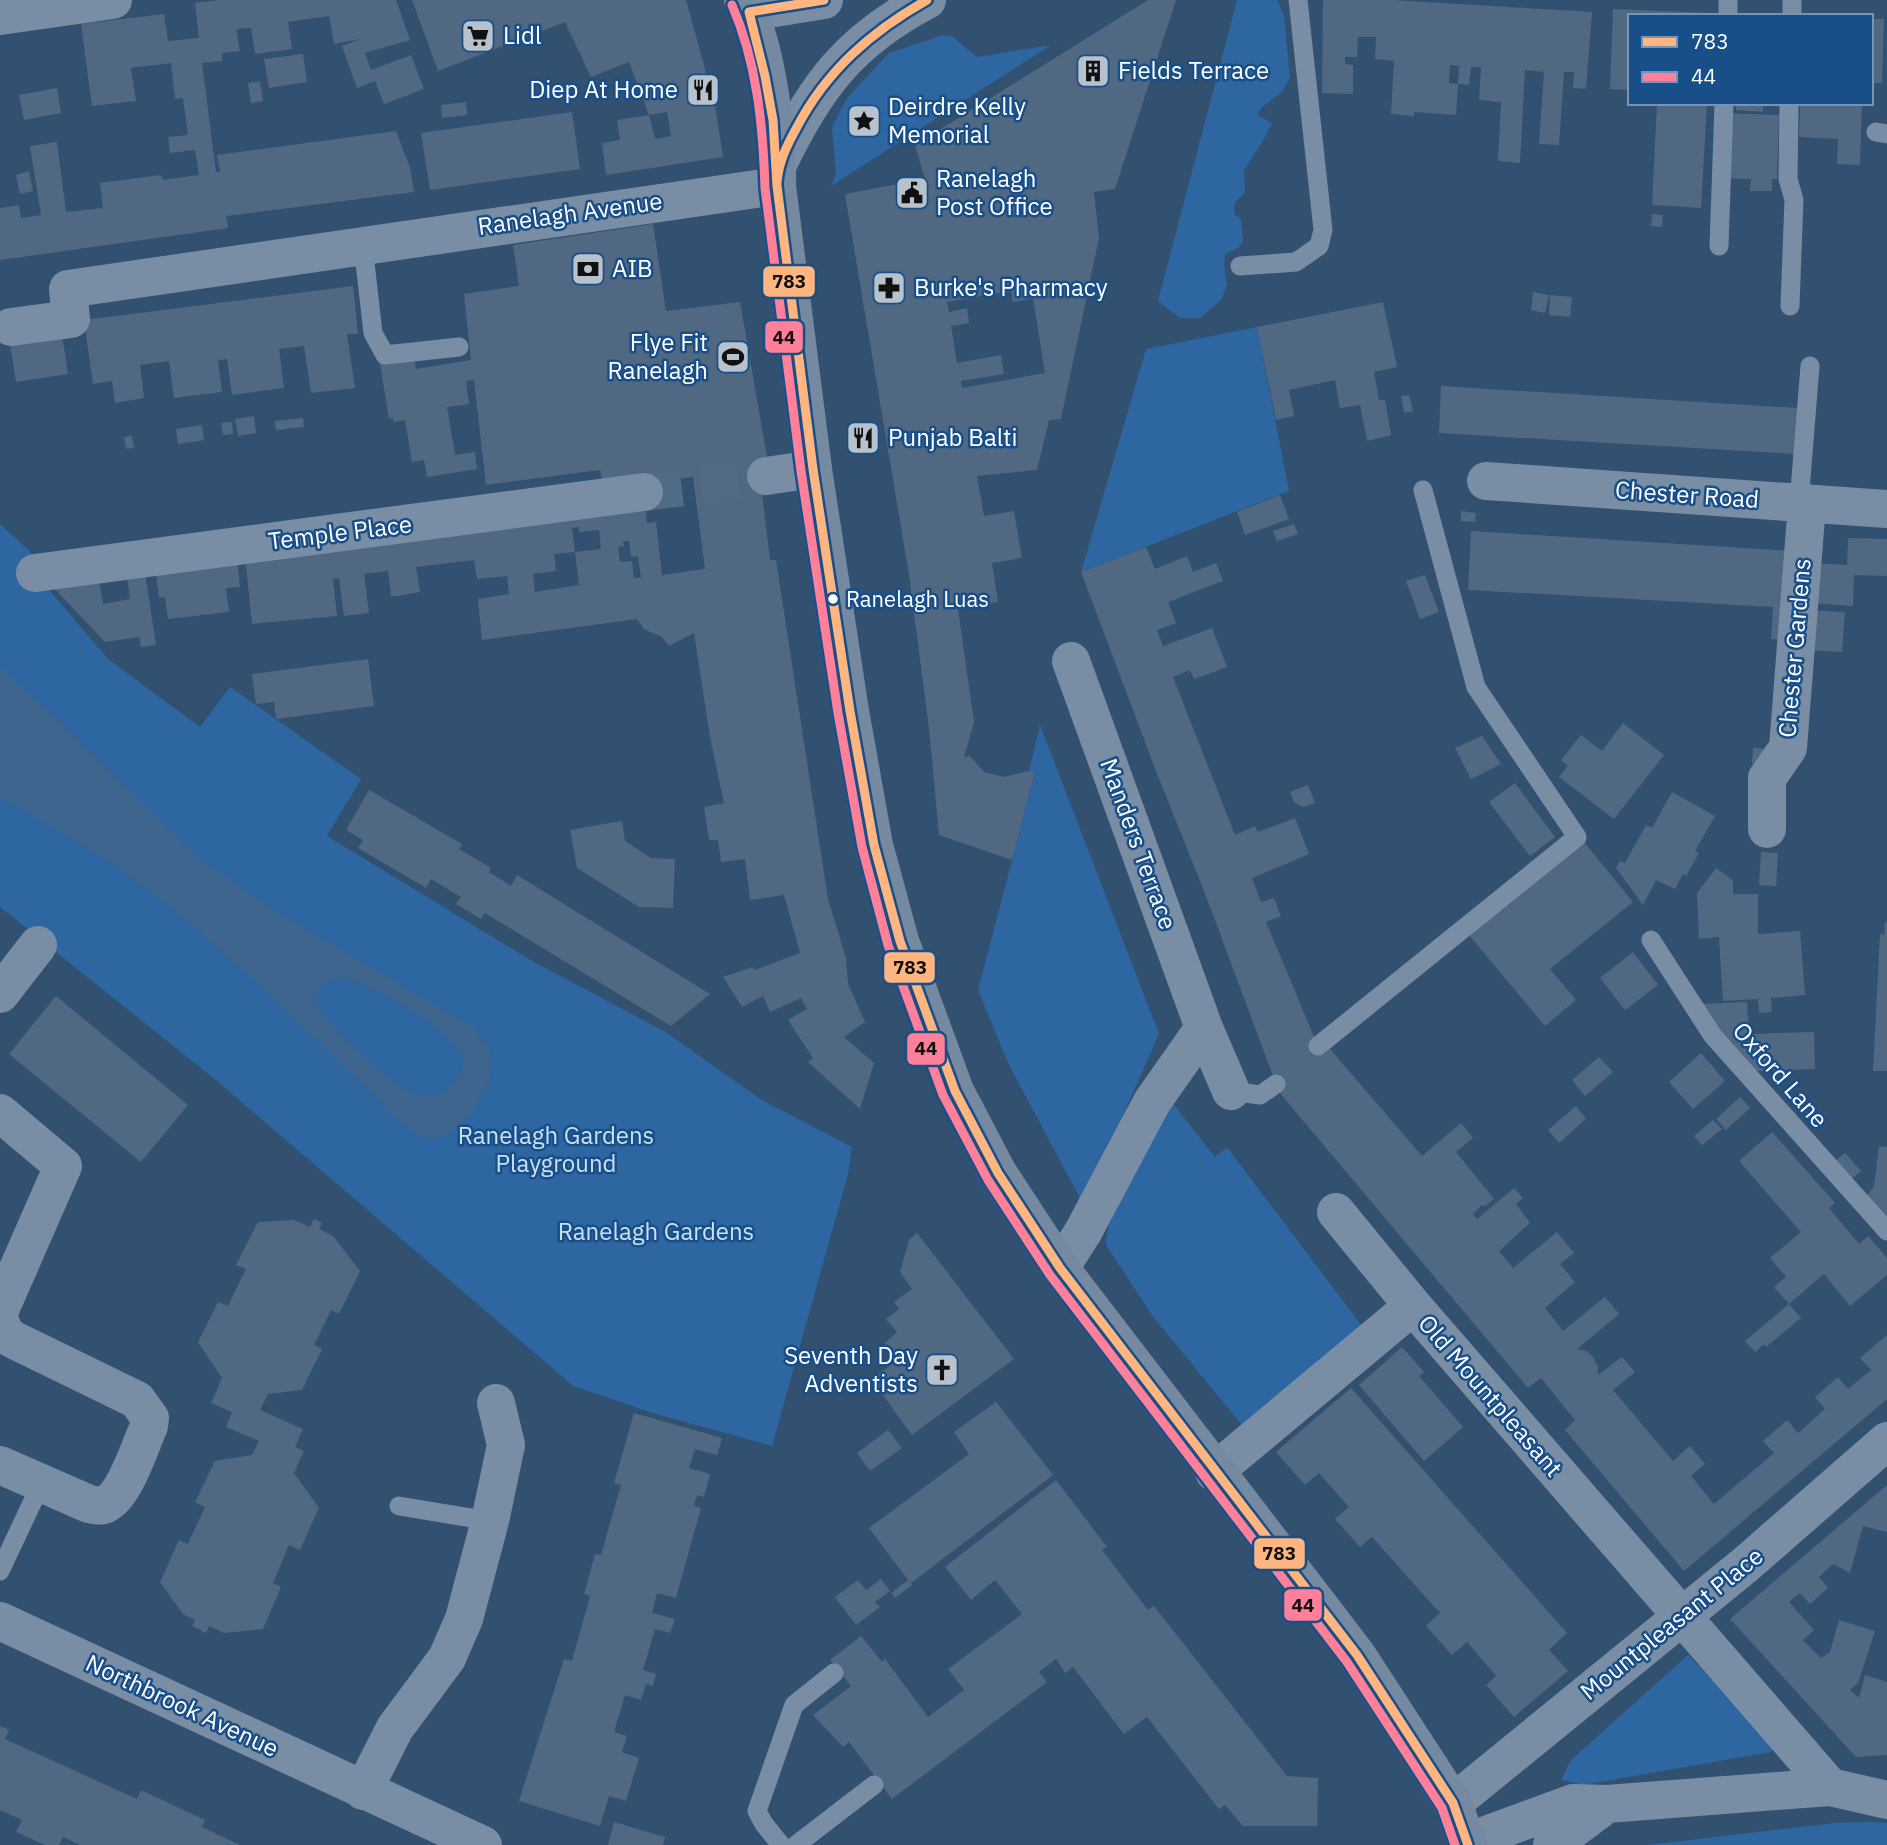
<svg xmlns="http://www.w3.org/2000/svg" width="1887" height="1845" viewBox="0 0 1887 1845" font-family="'IBM Plex Sans',sans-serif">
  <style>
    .green { fill: #2d66a0 }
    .water { fill: #3e658e; fill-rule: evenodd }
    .building { fill: #516882; fill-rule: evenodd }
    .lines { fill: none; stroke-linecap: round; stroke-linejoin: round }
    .minor-tunnel { stroke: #516a85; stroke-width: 38; stroke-dasharray: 38 19; stroke-linecap: butt }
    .service { stroke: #798ea5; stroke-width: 19 }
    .minor { stroke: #798ea5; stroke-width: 38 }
    .tertiary { stroke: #798ea5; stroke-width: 38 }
    .secondary { stroke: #758aa1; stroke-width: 38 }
    .bus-1-casing { stroke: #194f89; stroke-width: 14 }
    .bus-2-casing { stroke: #194f89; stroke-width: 14 }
    .bus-1 { stroke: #ffb580; stroke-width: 9 }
    .bus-2 { stroke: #ff8098; stroke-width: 9 }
    .bus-dot { fill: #fff; stroke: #194f89; stroke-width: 2.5 }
    .labels { text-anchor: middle; stroke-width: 5; stroke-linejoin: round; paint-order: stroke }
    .bus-label { font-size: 22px; fill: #fff; stroke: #194f89; text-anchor: start }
    .poi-label { font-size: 24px; fill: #fff; stroke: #194f89; text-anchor: start }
    .street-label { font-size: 24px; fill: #fff; stroke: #194f89 }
    .park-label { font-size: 24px; fill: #c8e0fa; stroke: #194f89 }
    .line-badge { stroke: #194f89; stroke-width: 2.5 }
    .pale-badge-label { font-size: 19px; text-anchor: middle; font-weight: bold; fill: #111 }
  </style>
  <rect width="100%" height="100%" fill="#325070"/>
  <path class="green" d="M1237,0H1277L1284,15L1290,78L1282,92L1262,107L1257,115L1272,123L1264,139L1244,170L1245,193L1235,202L1234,214L1241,219L1243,242L1238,248L1225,254L1224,266L1227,285L1221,300L1200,318H1180L1158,301Z
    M943,35L952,36L977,57L1051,45L831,186L836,174L832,127L847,98L889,53Z
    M1257,327L1289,491L1081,572L1146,349Z
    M0,524L29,550L45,585L108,659L200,727L230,687L361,779L327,836L534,962L664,1031L762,1100L852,1147L848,1174L772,1446L656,1414L573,1386L217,1081L0,907Z
    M1040,725L1159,1034L1096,1177L1082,1202L1008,1063L978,990L1035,773L1029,771Z
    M1168,1097L1215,1157L1227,1147L1365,1330L1247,1431L1154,1318L1106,1245C1106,1212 1152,1131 1168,1097Z
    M1688,1655L1775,1744L1771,1752L1583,1785L1561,1780L1571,1760Z
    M1872,1822L1887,1823V1845H1647L1834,1823Z"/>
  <path class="water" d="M0,665L200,859L280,914L470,1025C480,1036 490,1044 492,1060C495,1084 460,1138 434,1138C412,1138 387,1111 374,1096C297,1022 222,945 136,881C94,849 46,824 0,797ZM335,977C363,976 458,1033 464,1061C462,1072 456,1081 447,1089C418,1112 389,1077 368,1060C352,1046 321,1017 315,998L321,987Z"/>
  <path class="building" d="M218,0H396L410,40L365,53L371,70L411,55L424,89L384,104L375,81L357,88L342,46L360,39L334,44L329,16L288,22L292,49L255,54L251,28L236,29L240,51L222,53V61L202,63L216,172H220L217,155L396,131L410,168L414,192L226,216L228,228L0,260V208L19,205L21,218L41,215L30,146L57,142L66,212L103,208L100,183L161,175L163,180L199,175L195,150L170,153L168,137L188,135L183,98L175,99L171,63L131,68L136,101L92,106L81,24L164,14L168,41L199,38L195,3Z
    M412,0H686L715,105L723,157L606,175L602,143L620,140L617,120L649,115L629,62L591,77L565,22L438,71ZM667,112L671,136L655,139L649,115Z
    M1148,0H1176L1115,189L1094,192L1099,238L1061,419L1049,420L1037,470L977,476L984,516L1014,511L1022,558L992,563L998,602L958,609L974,722L964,757L970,756L984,772L1004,777L1029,771L1035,772L1012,860L939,835L929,728L909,575L845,194L925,179L915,145ZM1011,291L1013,302L1033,298L1045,373L962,388L961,381L1004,374L1001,355L957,363L951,326L969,323L967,308L949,312L947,302Z
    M1323,0H1392L1592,12L1586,89L1573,88L1574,72H1564L1559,145L1539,144L1544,72L1525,70L1520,163L1498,161L1501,102L1479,100L1481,67H1471L1469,85L1458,84L1459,66L1450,65L1449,83L1458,84L1456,115L1414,112V116L1391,114L1394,61L1375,59L1376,37H1358L1357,57H1345V64L1353,65V94L1322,93Z
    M1613,9L1711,13V16H1630V90L1610,89Z
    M1871,19H1884L1882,83H1871Z
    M303,54L307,82L269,88L264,59Z
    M260,81L263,101L251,103L248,83Z
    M57,88L61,113L24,120L19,95Z
    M466,102L467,115L442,118L441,105Z
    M1657,103H1707L1701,208L1652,205Z
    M1736,103H1763V112L1736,110Z
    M1814,103H1862L1860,165L1837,164L1838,139L1799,137L1800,106H1814Z
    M572,112L580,169L430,190L421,133Z
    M1725,113L1779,115L1777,179H1772V191H1750L1751,179L1723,178Z
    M29,171L33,191L20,194L16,175Z
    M1652,214L1663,215L1662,227L1651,226Z
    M653,224L666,311L740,302L769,468L759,469L770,560H776L828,899L846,958L848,984L865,1022L844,1037L874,1063L860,1109L808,1062L813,1058L788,1020L807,1009L801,998L770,1012L763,996L742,1007L723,977L753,967L755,970L800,953L784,895L750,900L745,859L721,862L718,840H709L704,807L724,803L710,737L694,633L669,646L662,637L644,629L637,619L482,640L478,599L509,594L507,576L477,579L474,560L416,567L420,592L398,596H391L388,571L364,574L369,613L344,616L339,578L333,579L337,616L252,624L245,556L645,502L647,523L656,522L662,575L705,569L693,477L604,487L600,470L486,485L474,380L466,381L469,404L447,407L455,455L475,452L477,469L427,477L424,460L412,462L405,420L394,422L393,418L389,419L380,363L414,358L416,369L471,360L464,294L519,286L513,245ZM579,527V532L599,530L601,549L575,552L572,528ZM623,541H629L631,557L638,556L641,578H634L632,561L620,562L618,547L624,546ZM575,552L579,585L535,592L533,574L556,571L554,554Z
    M353,286L358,334H347L355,388L311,393L304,346L279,349L284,388L232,395L227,359L218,360L222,392L174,398L169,361L140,365L144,398L115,403L112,381L93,384L84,320Z
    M1533,292L1549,295L1545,313L1531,310Z
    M1550,295L1572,297L1570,317L1549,315Z
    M1383,302L1397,367L1374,372L1379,400H1385L1391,435L1367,441L1360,405L1340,408L1335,380L1289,390L1294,416L1276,420L1257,327Z
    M61,328L68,374L16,382L9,337Z
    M1441,386L1798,408L1795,454L1439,433Z
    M1409,395L1413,411L1404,413L1401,396Z
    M254,416L256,433L238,436L235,419Z
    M303,418L304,427L276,430L275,421Z
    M232,422L233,434L223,435L221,423Z
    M202,425L204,440L178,444L176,429Z
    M132,436L134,448L126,449L124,437Z
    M1280,495L1289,519L1245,535L1237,512Z
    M1461,511L1476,513L1475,522L1461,521Z
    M1294,524L1298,534L1277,541L1273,531Z
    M1471,531L1791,551L1785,640L1771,639L1773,607L1468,590Z
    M1848,538L1887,539V576L1854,575L1853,606L1810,603L1812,563L1847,565Z
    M1146,547L1155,569L1187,556L1193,572L1216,563L1223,581L1168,602L1176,623L1157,630L1163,646L1212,628L1227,667L1194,679L1190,670L1173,677L1235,835L1255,826L1258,832L1295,818L1309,854L1252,878L1261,902L1274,898L1281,916L1266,922L1318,1046L1324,1054L1330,1049L1422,1156L1461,1123L1473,1138L1456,1152L1494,1199L1484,1207L1482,1205L1473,1214L1477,1219L1514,1188L1523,1198L1516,1204L1530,1223L1499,1251L1513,1268L1557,1232L1574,1253L1560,1264L1575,1282L1545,1308L1563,1331L1605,1297L1619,1314L1577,1349L1587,1351L1593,1357L1598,1367V1375L1622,1357L1635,1372L1613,1390L1673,1461L1690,1446L1705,1464L1691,1476L1714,1504L1774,1453L1763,1441L1787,1420L1798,1433L1825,1409L1815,1397L1838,1377L1848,1389L1871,1370L1860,1358L1887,1335V1399L1684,1571L1565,1430L1575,1420L1541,1378L1528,1388L1279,1092L1206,896L1156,771L1081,572Z
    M237,557L240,587L226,588L229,612L168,619L165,597L159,598L155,568Z
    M145,573L156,645L141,647L139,637L105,642L52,586L99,580L103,604L130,599L127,576Z
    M1425,575L1439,612L1420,619L1406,581Z
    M1809,610L1845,612L1842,652L1807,650Z
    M368,659L374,706L276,719L274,702L256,704L252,674Z
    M1623,723L1664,755L1614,819L1559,777L1568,766L1561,760L1581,735L1602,751Z
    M1482,736L1501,764L1471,779L1455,748Z
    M1753,748L1770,749L1769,757L1752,764Z
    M1515,783L1555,837L1530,856L1489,802Z
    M1308,785L1315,803L1303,807L1294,802L1290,792Z
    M369,790L462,844L459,849L491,868L489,872L511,886L517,875L710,994L671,1026L485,913L481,919L456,904L461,897L431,879L426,888L358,848L363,840L346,830Z
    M1672,792L1715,816L1695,851L1699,853L1686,876L1683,874L1675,889L1656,880L1643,905L1616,868L1620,861L1625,863L1646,825L1652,828Z
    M622,821L625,841L651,858L675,859L673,908L639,907L577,868L570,830Z
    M1583,841L1633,902L1550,969L1576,1000L1545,1026L1468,934Z
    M1761,852L1778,853L1776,886L1759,885Z
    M1716,868L1733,880V894H1758V934L1800,931L1805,995L1771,998L1772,1012L1759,1013L1758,999L1723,1001L1719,937L1699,939L1697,893Z
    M1885,922H1887V1071H1873L1880,934L1884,935Z
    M1633,952L1658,985L1625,1010L1600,978Z
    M56,996L188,1105L141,1162L9,1054Z
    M1747,1002L1749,1034L1814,1032L1815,1069L1755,1071L1720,1035L1702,1004Z
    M1701,1053L1725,1081L1693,1109L1669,1082Z
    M1599,1057L1613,1072L1585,1096L1572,1080Z
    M1740,1097L1750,1108L1726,1130L1716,1119Z
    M1576,1106L1586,1119L1559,1143L1548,1130Z
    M1713,1120L1722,1129L1702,1145L1694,1136Z
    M1772,1132L1835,1203L1829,1208L1859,1244L1868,1236L1887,1258V1275L1850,1306L1824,1274L1789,1304L1801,1318L1766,1347L1764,1344L1755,1352L1745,1341L1789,1304L1774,1287L1786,1277L1770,1258L1801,1232L1739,1161Z
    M1879,1146L1887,1147V1222L1865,1198L1874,1186Z
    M1845,1153L1861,1171L1851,1180L1834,1162Z
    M314,1219L322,1223L319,1229L333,1236L360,1271L339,1314L331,1310L314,1345L322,1349L302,1390L268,1394L260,1410L303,1429L295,1447L304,1451L294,1473L319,1508L300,1550L289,1545L273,1583L281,1587L263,1629L224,1633L209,1626L206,1633L192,1626L195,1620L183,1614L160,1582L179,1540L188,1544L205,1507L195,1502L215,1461L252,1455L259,1441L226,1427L232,1412L211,1403L222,1378L198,1342L218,1302L228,1306L246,1269L236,1265L258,1222L294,1220L310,1227Z
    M917,1233L1014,1359L912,1435L871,1379L898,1360L884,1344L897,1332L886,1319L899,1309L894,1302L912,1289L900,1272L909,1240Z
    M1402,1347L1424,1372L1419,1376L1463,1427L1424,1461L1359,1385Z
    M1351,1388L1567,1633L1549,1650L1568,1671L1514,1717L1486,1685L1496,1676L1467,1642L1452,1655L1426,1626L1440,1613L1372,1537L1360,1547L1335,1519L1349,1507L1319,1473L1305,1485L1276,1452Z
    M996,1402L1053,1475L911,1583L912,1585L895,1598L891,1593L908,1580L869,1528L969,1454L954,1432Z
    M634,1413L722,1438L717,1455L695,1449L689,1468L710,1474L704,1497L697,1495L694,1506L701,1508L676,1598L657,1593L652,1613L675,1619L670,1633L655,1629L643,1670L656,1674L653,1686L646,1684L641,1700L625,1695L614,1732L627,1736L622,1752L639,1758L626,1801L609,1796L600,1826L519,1801L564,1659L572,1661L590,1596L584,1594L595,1554L601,1555L621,1485L614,1483Z
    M888,1430L902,1448L870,1471L857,1453Z
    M1056,1480L1107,1547L1102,1550L1148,1610L1154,1606L1287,1776L1318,1778L1317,1826H1243L1225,1805L1219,1809L1147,1717L1124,1734L1073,1667L1065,1673L1056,1659L1039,1672L1047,1682L892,1799L849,1742L843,1747L813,1715L851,1686L830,1660L861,1636L882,1662L885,1659L928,1717L964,1690L948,1669L1022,1614L995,1580L971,1600L945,1567Z
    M1887,1485V1532L1863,1526L1850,1573L1833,1564L1819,1577L1828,1588L1810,1604L1800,1593L1789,1602L1814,1630L1803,1640L1821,1658L1830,1652L1839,1620L1875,1631L1858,1683L1850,1690L1859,1698L1865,1675L1887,1682V1755L1856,1757L1730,1619Z
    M881,1579L890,1591L875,1602L880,1607L856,1625L835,1597L858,1580L866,1590Z
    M0,1726L9,1730L5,1739L137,1799L141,1790L205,1820L202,1827L240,1845H80L63,1837L59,1845H45L16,1832L22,1820L0,1810Z
    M614,1822L665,1837L663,1845H608Z"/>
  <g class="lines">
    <path class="minor-tunnel" d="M644,492L766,476"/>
    <path class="service" d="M1728,16V0
      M1792,16V0
      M1789,103L1788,179L1794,200L1790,306
      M1876,132L1887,134
      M363,245L373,333L385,355L459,347
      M1719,246L1724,103
      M1240,266L1296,262L1319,246L1323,230L1298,0
      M1799,503L1810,366
      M1651,940L1713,1036L1887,1231
      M1318,1046L1577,837L1476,687L1423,490
      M1231,1091L1260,1095L1276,1084
      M399,1506L490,1521
      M0,1571L41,1484
      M781,1845L764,1824L757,1811L794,1705L834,1673
      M796,1845L874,1785"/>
    <path class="minor" d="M0,16L113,0
      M11,327L71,319L68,289L777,186
      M766,476L813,469
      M1486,481L1887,509
      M35,573L644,492
      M1071,661L1204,1028L1231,1091
      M1767,829V778L1788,748L1807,504
      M0,994L38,945
      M0,1113L63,1166L0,1310
      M1336,1212L1413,1306L1830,1787L1887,1800
      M1060,1268L1083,1232L1152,1102L1204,1028
      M0,1321L4,1332L12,1339L137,1400L150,1418L149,1426C140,1446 125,1495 106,1504C100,1507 95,1505 89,1504L0,1465
      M1214,1472L1413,1306
      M0,1621L483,1845
      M363,1791L395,1728L447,1658L464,1619L490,1521L506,1445L496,1403
      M1453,1803L1745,1565L1887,1441
      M1467,1842L1573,1803L1607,1804L1830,1787
      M1552,1845L1607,1804"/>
    <path class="tertiary" d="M749,12L824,0
      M778,164C815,87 849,41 927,0"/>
    <path class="secondary" d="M743,0C767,46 778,133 777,186L813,469L850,711L874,845L900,941L955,1091L998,1173L1060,1268L1357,1655L1453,1803L1468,1845"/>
    <defs>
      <path id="bus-1" d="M824,0L749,12L765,76L773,120L777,186L813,469L850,711L874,845L900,941L955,1091L998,1173L1060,1268L1357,1655L1453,1803L1468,1845
        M777,182C779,161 787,145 797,127C827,70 872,31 927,0"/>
      <path id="bus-2" d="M732,5C757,63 763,125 765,188L801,471L838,713L862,847L888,945L943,1095L988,1180L1050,1275L1347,1662L1442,1808L1455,1845"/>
    </defs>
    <use href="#bus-1" class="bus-1-casing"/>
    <use href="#bus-2" class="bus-2-casing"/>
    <use href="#bus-1" class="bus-1"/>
    <use href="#bus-2" class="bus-2"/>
  </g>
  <defs>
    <symbol id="supermarket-square" viewBox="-11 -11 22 22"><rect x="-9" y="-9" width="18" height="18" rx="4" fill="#b7c2cd" stroke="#194f89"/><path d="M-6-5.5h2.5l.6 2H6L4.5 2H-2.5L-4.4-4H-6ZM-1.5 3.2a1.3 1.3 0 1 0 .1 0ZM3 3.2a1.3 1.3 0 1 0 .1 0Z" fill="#111"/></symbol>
    <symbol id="building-square" viewBox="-11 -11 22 22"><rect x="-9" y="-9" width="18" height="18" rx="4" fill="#b7c2cd" stroke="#194f89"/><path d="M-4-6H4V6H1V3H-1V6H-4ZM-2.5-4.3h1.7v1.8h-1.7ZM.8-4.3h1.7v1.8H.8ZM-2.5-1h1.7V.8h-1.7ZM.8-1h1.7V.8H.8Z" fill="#111"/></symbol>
    <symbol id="restaurant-square" viewBox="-11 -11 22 22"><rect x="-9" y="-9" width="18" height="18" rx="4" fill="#b7c2cd" stroke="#194f89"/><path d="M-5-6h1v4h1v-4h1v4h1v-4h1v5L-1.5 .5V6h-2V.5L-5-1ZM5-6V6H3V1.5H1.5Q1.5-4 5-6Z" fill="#111"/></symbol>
    <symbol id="sight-square" viewBox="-11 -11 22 22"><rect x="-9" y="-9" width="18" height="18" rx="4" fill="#b7c2cd" stroke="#194f89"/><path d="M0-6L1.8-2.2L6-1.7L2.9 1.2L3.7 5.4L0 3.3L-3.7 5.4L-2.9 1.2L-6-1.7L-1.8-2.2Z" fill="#111"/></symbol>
    <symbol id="civic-square" viewBox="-11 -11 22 22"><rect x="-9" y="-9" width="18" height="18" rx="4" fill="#b7c2cd" stroke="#194f89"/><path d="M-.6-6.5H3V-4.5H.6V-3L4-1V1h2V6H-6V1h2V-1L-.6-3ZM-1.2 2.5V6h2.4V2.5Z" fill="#111"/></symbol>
    <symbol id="bank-square" viewBox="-11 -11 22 22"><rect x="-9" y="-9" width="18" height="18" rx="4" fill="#b7c2cd" stroke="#194f89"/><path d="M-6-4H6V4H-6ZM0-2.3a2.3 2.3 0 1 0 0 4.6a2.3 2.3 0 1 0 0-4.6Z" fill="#111"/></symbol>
    <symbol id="pharmacy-square" viewBox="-11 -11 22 22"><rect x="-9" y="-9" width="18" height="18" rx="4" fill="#b7c2cd" stroke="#194f89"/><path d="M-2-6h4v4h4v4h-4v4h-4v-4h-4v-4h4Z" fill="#111"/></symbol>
    <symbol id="stadium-square" viewBox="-11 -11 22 22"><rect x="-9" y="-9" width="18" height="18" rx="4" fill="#b7c2cd" stroke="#194f89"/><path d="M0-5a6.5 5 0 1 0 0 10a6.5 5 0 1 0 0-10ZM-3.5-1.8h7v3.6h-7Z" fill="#111"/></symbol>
    <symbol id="church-square" viewBox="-11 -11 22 22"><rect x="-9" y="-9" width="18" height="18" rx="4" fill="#b7c2cd" stroke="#194f89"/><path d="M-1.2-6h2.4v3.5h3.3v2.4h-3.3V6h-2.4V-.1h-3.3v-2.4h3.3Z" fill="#111"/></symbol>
  </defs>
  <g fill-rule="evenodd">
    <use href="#supermarket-square" x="459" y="17" width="38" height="38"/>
    <use href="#building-square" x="1074" y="52" width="38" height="38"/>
    <use href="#restaurant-square" x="684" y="71" width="38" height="38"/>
    <use href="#sight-square" x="845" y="102" width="38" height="38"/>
    <use href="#civic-square" x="893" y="174" width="38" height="38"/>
    <use href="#bank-square" x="569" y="250" width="38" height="38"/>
    <use href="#pharmacy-square" x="870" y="269" width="38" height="38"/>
    <use href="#stadium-square" x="714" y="338" width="38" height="38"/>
    <use href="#restaurant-square" x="844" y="419" width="38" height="38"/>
    <use href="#church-square" x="923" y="1351" width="38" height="38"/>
  </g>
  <circle class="bus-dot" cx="833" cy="599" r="6"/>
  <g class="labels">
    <g class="bus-label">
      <text x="846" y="607">Ranelagh Luas</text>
    </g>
    <g class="poi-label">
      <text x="503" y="44">Lidl</text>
      <text x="1118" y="79">Fields Terrace</text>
      <text x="678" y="98" text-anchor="end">Diep At Home</text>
      <text x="888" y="115">Deirdre Kelly<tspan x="888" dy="28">Memorial</tspan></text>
      <text x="936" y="187">Ranelagh<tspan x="936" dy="28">Post Office</tspan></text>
      <text x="612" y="277">AIB</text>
      <text x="914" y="296">Burke's Pharmacy</text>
      <text x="708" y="351" text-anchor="end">Flye Fit<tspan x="708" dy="28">Ranelagh</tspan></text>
      <text x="888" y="446">Punjab Balti</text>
      <text x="918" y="1364" text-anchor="end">Seventh Day<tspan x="918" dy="28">Adventists</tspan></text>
    </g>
    <g class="street-label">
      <text transform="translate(570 214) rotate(-8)" y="8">Ranelagh Avenue</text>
      <text transform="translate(1687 495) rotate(4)" y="8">Chester Road</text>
      <text transform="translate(340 533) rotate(-7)" y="8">Temple Place</text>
      <text transform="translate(1795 648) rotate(-85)" y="8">Chester Gardens</text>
      <text transform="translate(1138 844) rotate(70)" y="8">Manders Terrace</text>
      <text transform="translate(1780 1075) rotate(49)" y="8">Oxford Lane</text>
      <text transform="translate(1490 1396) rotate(49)" y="8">Old Mountpleasant</text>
      <text transform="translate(1672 1624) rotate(-39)" y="8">Mountpleasant Place</text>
      <text transform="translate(182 1706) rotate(25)" y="8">Northbrook Avenue</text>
    </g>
    <g class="park-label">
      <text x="556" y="1144">Ranelagh Gardens<tspan x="556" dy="28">Playground</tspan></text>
      <text x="656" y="1240">Ranelagh Gardens</text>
    </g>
  </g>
  <g class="line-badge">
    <rect x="762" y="265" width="54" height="33" rx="7" fill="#ffb580"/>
    <rect x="764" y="320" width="40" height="34" rx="7" fill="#ff8098"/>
    <rect x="883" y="951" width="53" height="33" rx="7" fill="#ffb580"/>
    <rect x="906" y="1032" width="40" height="34" rx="7" fill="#ff8098"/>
    <rect x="1253" y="1537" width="53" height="33" rx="7" fill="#ffb580"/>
    <rect x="1283" y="1588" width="40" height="34" rx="7" fill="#ff8098"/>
  </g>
  <g class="pale-badge-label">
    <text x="789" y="288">783</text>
    <text x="784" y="344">44</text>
    <text x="910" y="974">783</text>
    <text x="926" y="1055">44</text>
    <text x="1279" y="1560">783</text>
    <text x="1303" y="1612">44</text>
  </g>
  <rect x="1628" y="14" width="245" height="91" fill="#194f89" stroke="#7595b8" stroke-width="2"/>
  <rect x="1642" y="37" width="35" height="10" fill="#ffb580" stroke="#7595b8" stroke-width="2"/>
  <text x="1691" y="49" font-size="21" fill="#ffffff">783</text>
  <rect x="1642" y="72" width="35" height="10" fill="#ff8098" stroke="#7595b8" stroke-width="2"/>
  <text x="1691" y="84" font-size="21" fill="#ffffff">44</text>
</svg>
